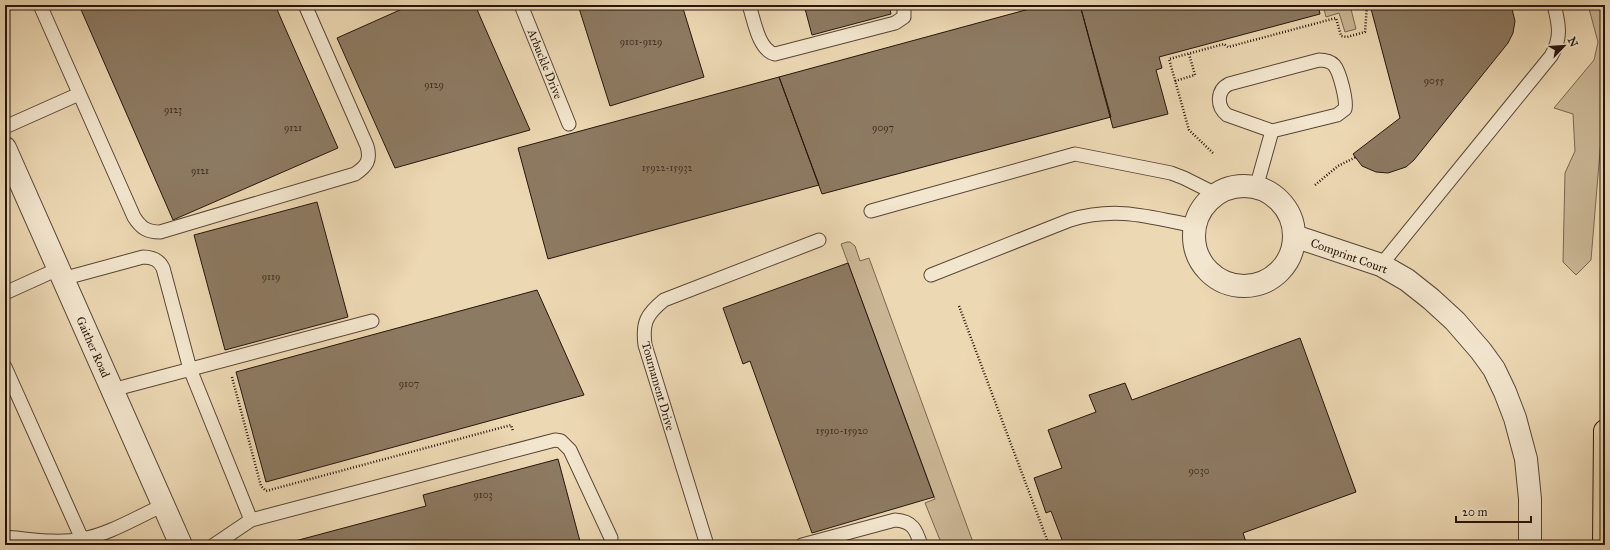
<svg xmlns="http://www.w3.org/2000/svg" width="1610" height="550" viewBox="0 0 1610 550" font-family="'IM FELL Great Primer',serif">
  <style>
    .green { fill: #cbb796; stroke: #796650 }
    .building { fill: #8d7a62; stroke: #27150b }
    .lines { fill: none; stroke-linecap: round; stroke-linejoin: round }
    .service-casing { stroke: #584635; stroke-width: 15 }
    .minor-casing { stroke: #584635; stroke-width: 24 }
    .motorway-casing { stroke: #27150b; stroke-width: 24 }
    .path { stroke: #27150b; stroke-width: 2.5; stroke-dasharray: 1 2; stroke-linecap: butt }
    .service { stroke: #f3e6ce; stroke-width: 13 }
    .minor { stroke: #f3e6ce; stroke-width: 22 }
    .motorway { stroke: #ecd8b3; stroke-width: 22 }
    .labels { text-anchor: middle; stroke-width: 3; stroke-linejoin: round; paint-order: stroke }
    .number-label { font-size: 10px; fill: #402e21 }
    .street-label { font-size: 12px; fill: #27150b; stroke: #f3e6ce }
  </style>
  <rect width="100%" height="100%" fill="#ecd8b3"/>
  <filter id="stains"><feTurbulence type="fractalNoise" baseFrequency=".005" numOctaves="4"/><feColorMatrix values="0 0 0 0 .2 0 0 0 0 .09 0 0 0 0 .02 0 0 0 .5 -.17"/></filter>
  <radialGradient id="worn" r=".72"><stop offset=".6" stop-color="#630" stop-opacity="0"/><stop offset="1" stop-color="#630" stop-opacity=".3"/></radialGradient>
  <path class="green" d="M1318,5H1350L1356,29L1345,32L1339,13L1326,17L1323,5L1319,6Z
    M1588,5H1605V91L1591,260L1576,275L1563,262L1565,173L1575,151L1573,114L1554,108L1594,60L1598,42Z
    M847,242H850L855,246L860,261L869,258L974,545H942L925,503L935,499L841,244Z"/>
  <path class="building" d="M79,5H275L338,148L173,220Z
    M411,5H475L530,130L395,168L337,38Z
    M578,5H682L704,77L610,106Z
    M804,5H889L891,14L812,35Z
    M1044,5H1080L1111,117L822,194L779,77Z
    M1080,5H1318L1320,14L1159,57L1162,68L1156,70L1168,114L1113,128Z
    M1370,5H1511L1515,21L1513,33L1508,43L1414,160L1406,167L1388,173L1376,172L1362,166L1353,154L1400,118Z
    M779,77L819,185L548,259L518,148Z
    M317,202L348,317L225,350L194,235Z
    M848,263L934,497L812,533L750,361L743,364L723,308Z
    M537,290L584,395L266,482L236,372Z
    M1300,338L1356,492L1243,533L1247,545H1064L1051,511L1046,513L1034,478L1062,468L1048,430L1096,412L1089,395L1125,383L1132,400Z
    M558,459L581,545H280L426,506L423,495Z"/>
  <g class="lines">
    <defs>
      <path id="service" d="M40,5L134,217C141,228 147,232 160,232L355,174C367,166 371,160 367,146L305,5
        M521,5L569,124
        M749,5C754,19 758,50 775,54L895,23L904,17V5
        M5,127L79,94
        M1256,188L1272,131L1337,115L1345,109C1347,101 1340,72 1334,65C1330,61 1325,60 1319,60L1229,84C1217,90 1216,106 1227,115L1272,131
        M871,211L1075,154L1171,173L1184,178L1216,194
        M1381,265L1551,56C1562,38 1559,24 1554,5
        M931,275L1070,220C1117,206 1149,217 1195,226
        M62,279L143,257C153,257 159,260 163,268L190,369L251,520
        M5,293L58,269
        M5,367L82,539
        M112,390L372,321
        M5,537C30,539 57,544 82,539C108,535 139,516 164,505
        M214,545L251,520L555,440L561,441L570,450L611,538
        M707,545L645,345C642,322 647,314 664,300L819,240
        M802,545L895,520C913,521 916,530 921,545"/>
      <path id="minor" d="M5,148L181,545
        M1194 236a50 50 0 1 1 100 0a50 50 0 1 1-100 0Z
        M1294,236L1381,265L1407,280L1431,299L1455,321L1481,351L1494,369L1505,392L1515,418L1526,459L1530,499V545"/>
      <path id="motorway" d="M1604,545L1605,431"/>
    </defs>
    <use href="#service" class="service-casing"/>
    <use href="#minor" class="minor-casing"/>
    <use href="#motorway" class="motorway-casing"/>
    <path class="path" d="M1175,81L1195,75L1189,54
      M1213,153L1189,130L1169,59L1224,44L1228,47L1336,18L1341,36L1347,37L1365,32L1367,5
      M1315,185L1338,166L1356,157
      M959,306L1049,545
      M232,377L261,486L266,491L511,425L513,431"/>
    <use href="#service" class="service"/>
    <use href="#minor" class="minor"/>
    <use href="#motorway" class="motorway"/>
  </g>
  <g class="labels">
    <g class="number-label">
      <text x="641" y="45">9101-9129</text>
      <text x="1434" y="84">9055</text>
      <text x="434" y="88">9129</text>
      <text x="173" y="113">9123</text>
      <text x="293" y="131">9121</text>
      <text x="883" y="131">9097</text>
      <text x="667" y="171">15922-15932</text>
      <text x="200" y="174">9121</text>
      <text x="271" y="280">9119</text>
      <text x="409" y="387">9107</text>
      <text x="842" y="434">15910-15920</text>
      <text x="1199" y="474">9030</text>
      <text x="483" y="498">9103</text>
    </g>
    <g class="street-label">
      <text transform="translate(545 64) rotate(68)" y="4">Arbuckle Drive</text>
      <text transform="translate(1349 256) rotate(20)" y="4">Comprint Court</text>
      <text transform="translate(93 347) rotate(66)" y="4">Gaither Road</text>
      <text transform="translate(658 386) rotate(74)" y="4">Tournament Drive</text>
    </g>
  </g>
  <rect width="1610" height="550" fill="none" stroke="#ecd8b3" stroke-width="20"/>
  <rect x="6" y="6" width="1598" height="538" fill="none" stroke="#27150b" stroke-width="2"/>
  <rect x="10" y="10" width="1590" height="530" fill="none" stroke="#27150b"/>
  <g transform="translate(1564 46) rotate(65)" stroke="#f3e6ce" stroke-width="3" paint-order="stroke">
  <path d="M0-3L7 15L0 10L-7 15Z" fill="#27150b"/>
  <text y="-6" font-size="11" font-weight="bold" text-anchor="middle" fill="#27150b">N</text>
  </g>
  <path d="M1456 516v6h75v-6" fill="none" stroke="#27150b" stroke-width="2"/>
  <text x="1462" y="516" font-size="12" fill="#27150b" stroke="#f3e6ce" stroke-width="3" paint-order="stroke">20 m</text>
  <rect width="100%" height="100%" filter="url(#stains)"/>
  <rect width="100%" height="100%" fill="url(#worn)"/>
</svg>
